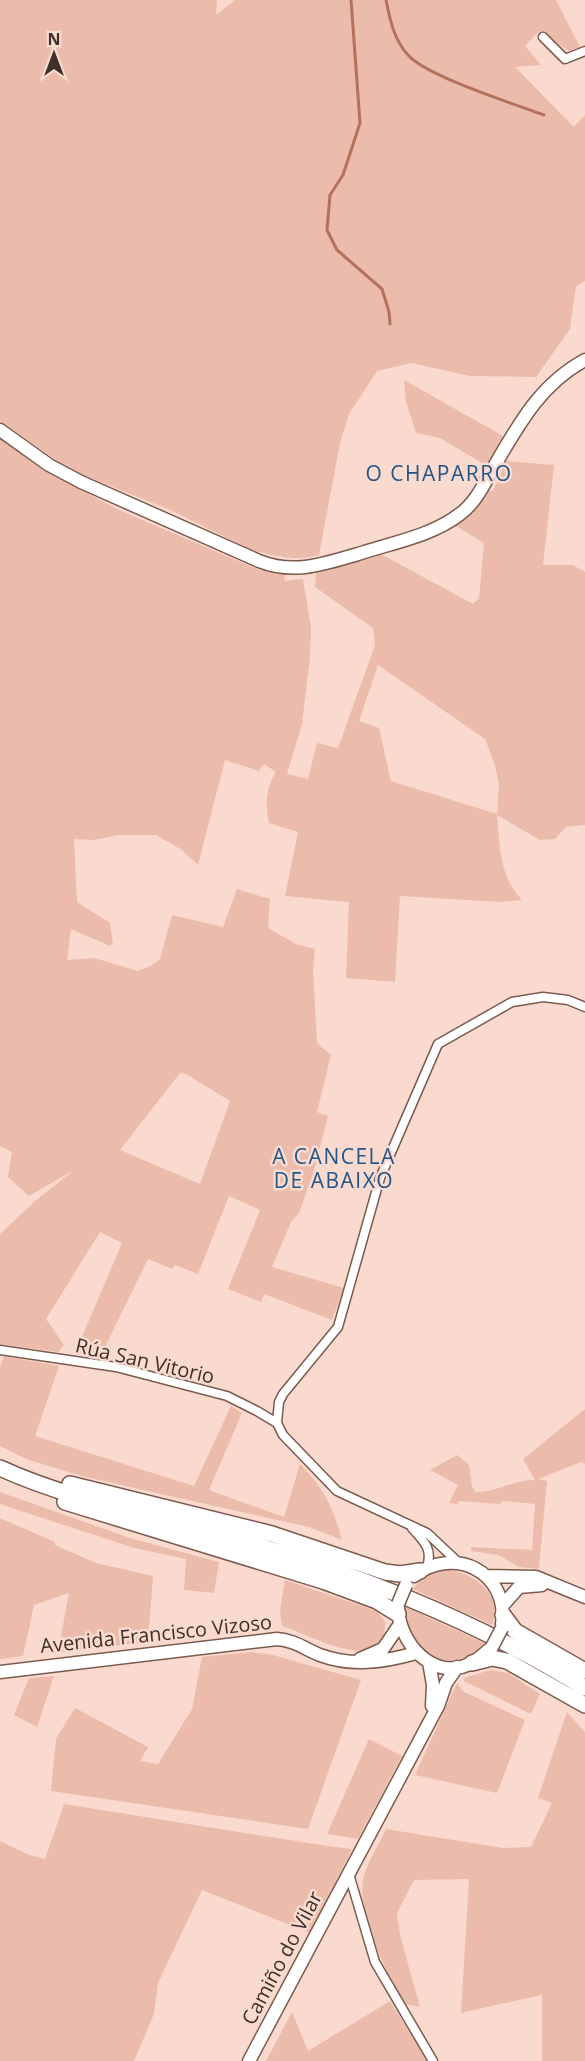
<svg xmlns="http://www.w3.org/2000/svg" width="585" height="2061" viewBox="0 0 585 2061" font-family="'Open Sans',sans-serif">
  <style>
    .green { fill: #ebbcac; fill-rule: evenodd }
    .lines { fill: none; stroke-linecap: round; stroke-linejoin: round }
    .stream { stroke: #b3725c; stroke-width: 3 }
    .street-casing { stroke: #7c5b4f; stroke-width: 11 }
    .secondary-casing { stroke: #7c5b4f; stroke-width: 15 }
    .highway-casing { stroke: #7c5b4f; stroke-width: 18 }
    .street { stroke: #fff; stroke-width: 8 }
    .secondary { stroke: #fff; stroke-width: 12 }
    .highway { stroke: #fff; stroke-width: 15 }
    .secondary-bridge-casing { stroke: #7c5b4f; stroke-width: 15; stroke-linecap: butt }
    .secondary-bridge { stroke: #fff; stroke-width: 12 }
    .labels { text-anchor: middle; stroke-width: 5; stroke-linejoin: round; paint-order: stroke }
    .street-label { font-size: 20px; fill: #3e2f2a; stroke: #fadacf }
    .neighbourhood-label { font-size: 21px; letter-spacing: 1.5px; fill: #258; stroke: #fadacf }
  </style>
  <rect width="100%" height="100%" fill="#fadacf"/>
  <path class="green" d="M0,0H217L216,15L235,0H556L580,47L569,51L539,31L525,46L541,65L515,67L574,127L585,115V281L576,286L570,329L536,377L470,376L411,363L377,371L349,414L340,443L319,555C295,562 276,556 252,550L170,510L86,476L56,460L0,421Z
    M404,380L505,437L487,466L440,438L416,433L406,402Z
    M0,439L46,472L119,510L259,570L284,574L285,581L303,579L311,628L310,657L302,724L287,774L308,779L317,743L338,748L375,645L373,628L315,587L316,572L379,553L473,604L479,598L484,543L456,526L487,490L493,491L506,461L554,465L543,565H573L585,572V825L566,827L555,839L540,840L497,815C500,847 499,876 522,900L500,902L400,896L395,982L346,978L349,902L285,896L298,832L269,823C265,806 266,787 276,772L264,764L259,771L225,760L198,865L182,850L156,835H119L93,840L74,839L77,902L110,923L113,943L110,946L71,929L67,960L95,958L137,971L151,966L160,959L172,915L223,927L237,889L270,899L268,928L296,944L315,949L313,969L317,1043L331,1055L317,1112L328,1116L313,1174L299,1213L291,1222L272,1267L344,1288L332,1320L264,1294L261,1302L228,1289L260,1210L229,1196L198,1274L175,1265L172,1269L148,1259L101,1355L92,1359L76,1351L122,1243L100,1232L46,1319L64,1345L58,1352L0,1344V1234L34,1202L74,1170L29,1196L8,1177L12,1152L0,1146ZM378,665L485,739L495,765L499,784L497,814L391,781L379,728L359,721ZM180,1073L186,1074L230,1101L200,1184L120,1150Z
    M4,1356L59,1366L35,1436L194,1486L231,1406L242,1413L209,1490L284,1517L300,1464C325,1490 332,1505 342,1540L309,1527L81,1476L26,1459L0,1446V1368Z
    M585,1409V1464L581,1462L538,1479L547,1481L539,1569L519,1567L498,1555L471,1551V1547L532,1550L535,1504L501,1501V1504L458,1501V1504L449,1503L458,1485L430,1470L457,1455L469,1465L472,1486L475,1492C496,1493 514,1479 535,1480L523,1459Z
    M0,1492L130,1538L219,1562L214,1593L184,1590L186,1559L134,1548L0,1504Z
    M0,1518L55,1542V1545L96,1563L153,1576L148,1642L58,1652L69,1593L34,1605L23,1656L0,1659Z
    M446,1569C473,1573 504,1593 492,1625L413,1589L424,1577Z
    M285,1580L377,1611L385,1622C387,1681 305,1632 282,1626L280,1610Z
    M406,1607L484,1643C455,1680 398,1651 406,1607Z
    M251,1652L273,1655L361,1680L308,1829L51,1791L56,1739L75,1708L148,1747L140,1761L158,1764L192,1709L202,1657Z
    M490,1670L508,1673L540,1694L531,1714L464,1681V1678Z
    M54,1676L37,1727L14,1715L29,1678Z
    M457,1683L464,1692L525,1720L497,1793L415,1775Z
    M567,1712L585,1732V2061H542V1995L461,2013L469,1879L414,1880L397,1913L400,1935L420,2007L403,2004C388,1974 354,1909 364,1876C369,1859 379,1844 386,1829L503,1848L531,1847L552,1803L538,1798Z
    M369,1739L402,1756L358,1839L327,1834Z
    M64,1804L327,1846L352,1849L310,1933L202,1890L158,1983L154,2014L134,2061H0V1841L29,1855L45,1859Z
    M390,2001L428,2061H266L292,2012L308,2051Z"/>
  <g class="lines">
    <path class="stream" d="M351,0L360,123L343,175L330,195L327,230L337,250L382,289L389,312L390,324
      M386,0C390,20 394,40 408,55C426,76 514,104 544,115"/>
    <defs>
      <path id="street" d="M543,37L565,59L585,51
        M0,1350L116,1367L227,1396L257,1411L277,1423L283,1435L337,1491L427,1533L460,1564
        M277,1423L279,1402L283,1394L338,1327L380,1178L438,1044L512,1002L543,997L568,1000L585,1007
        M412,1528C424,1541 433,1549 427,1567
        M349,1874L375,1962L433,2061"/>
      <path id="secondary" d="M0,430L49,465L81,482L259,561C294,575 324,564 358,554C391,543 432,536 460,514C475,503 483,486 492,470C518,426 539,385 585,360
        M414,1576C454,1545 509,1572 502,1624
        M487,1576L536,1577L585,1597
        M398,1605C397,1641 434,1685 473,1662C480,1658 486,1652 492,1647
        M503,1605L519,1587L542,1585
        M360,1659L383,1649L400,1624
        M429,1662L433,1685L432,1706
        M0,1672L277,1639C294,1640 305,1649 320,1655C352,1667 384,1662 416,1653
        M249,2061L438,1706L446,1683L457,1667"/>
      <path id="highway" d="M0,1468C70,1500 148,1514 222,1535C350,1571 472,1618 585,1688
        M70,1484L272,1534L385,1572L400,1574L420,1571
        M65,1502L323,1581L377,1601L398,1614
        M503,1615L515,1631L585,1671
        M472,1663L492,1658L507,1661L585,1705"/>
    </defs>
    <use href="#street" class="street-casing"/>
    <use href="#secondary" class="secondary-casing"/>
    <use href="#highway" class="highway-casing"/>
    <use href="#street" class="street"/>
    <use href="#secondary" class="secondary"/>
    <use href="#highway" class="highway"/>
    <defs>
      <path id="secondary-bridge" d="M398,1604L406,1585
        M492,1647L502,1628"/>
    </defs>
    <use href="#secondary-bridge" class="secondary-bridge-casing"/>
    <use href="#secondary-bridge" class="secondary-bridge"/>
  </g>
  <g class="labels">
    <g class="street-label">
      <text transform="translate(145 1361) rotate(13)" y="7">Rúa San Vitorio</text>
      <text transform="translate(156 1634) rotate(-6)" y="7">Avenida Francisco Vizoso</text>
      <text transform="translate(282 1958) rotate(-62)" y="7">Camiño do Vilar</text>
    </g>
    <g class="neighbourhood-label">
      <text x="439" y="481">O CHAPARRO</text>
      <text x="334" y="1164">A CANCELA<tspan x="334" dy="24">DE ABAIXO</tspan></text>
    </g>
  </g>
  <g transform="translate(54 54)" stroke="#fadacf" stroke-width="4.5" paint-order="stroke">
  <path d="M0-4.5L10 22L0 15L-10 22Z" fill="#3e2f2a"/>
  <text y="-9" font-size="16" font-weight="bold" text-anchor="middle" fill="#3e2f2a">N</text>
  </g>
</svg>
